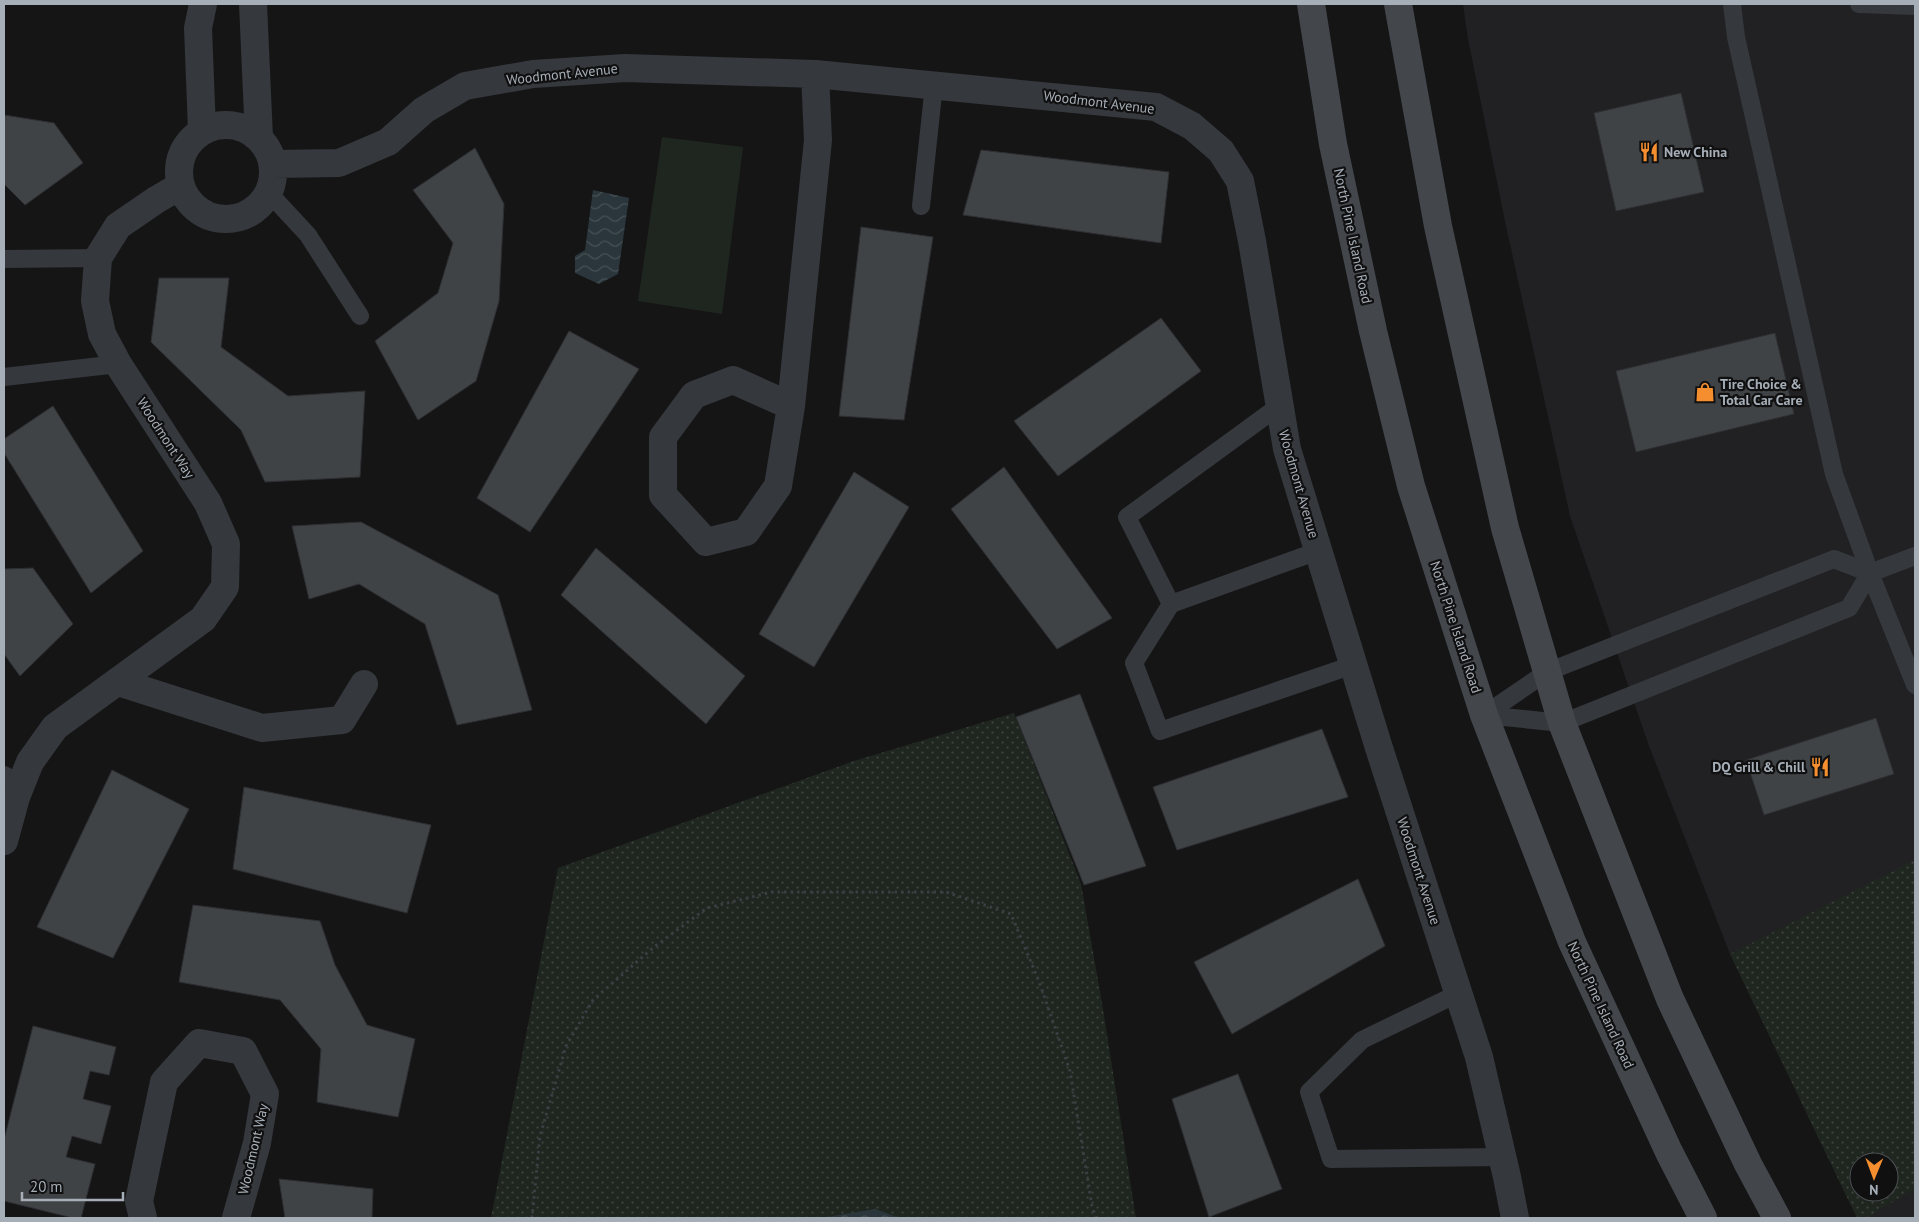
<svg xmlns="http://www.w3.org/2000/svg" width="1919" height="1222" viewBox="0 0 1919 1222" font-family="'PT Sans',sans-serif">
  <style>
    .built { fill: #212123; fill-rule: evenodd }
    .grass { fill: url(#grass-dots); fill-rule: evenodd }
    .pitch { fill: #1f261f }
    .water { fill: url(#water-waves) }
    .building { fill: #404346; stroke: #2e2f32 }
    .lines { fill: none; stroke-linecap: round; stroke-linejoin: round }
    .path { stroke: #3b3f43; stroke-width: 3; stroke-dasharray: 2.5 4; stroke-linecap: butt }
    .service { stroke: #35383c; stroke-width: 18 }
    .minor { stroke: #35383c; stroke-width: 28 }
    .secondary { stroke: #43474c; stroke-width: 28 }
    .labels { text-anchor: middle; stroke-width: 4.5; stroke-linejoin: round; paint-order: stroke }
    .street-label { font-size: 14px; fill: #a6aeb7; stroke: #101011 }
    .poi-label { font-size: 14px; font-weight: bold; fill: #a6aeb7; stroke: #101011; text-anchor: start }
  </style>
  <defs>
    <pattern id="grass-dots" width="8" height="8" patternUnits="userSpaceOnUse" patternTransform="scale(1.25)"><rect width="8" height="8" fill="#1f261f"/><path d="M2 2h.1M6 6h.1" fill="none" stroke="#3d433d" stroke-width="1.8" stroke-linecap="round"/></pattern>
    <pattern id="water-waves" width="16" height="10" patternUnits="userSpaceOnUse" patternTransform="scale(1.25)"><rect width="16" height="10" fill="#2a363b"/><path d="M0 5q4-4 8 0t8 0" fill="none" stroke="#465155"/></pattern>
  </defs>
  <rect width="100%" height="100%" fill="#151516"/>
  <path class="built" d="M1463,4H1915V1218H1857L1730,954L1649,746L1570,516L1506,226L1468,39ZM1859,1162H1889V1192H1859Z"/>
  <path class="grass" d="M1014,713L1081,884L1102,1003L1136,1218H491L558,868L854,761Z
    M1915,860V1188L1867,1218H1857L1730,954ZM1859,1162H1889V1192H1859Z"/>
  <path class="pitch" d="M662,137L743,147L722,314L638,301Z"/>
  <path class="water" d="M593,190L629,198L618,274L599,284L575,273V256L585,250Z
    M875,1209L900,1218H825L827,1217Z"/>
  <path class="building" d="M1681,93L1704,192L1616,211L1594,113Z
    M4,115L54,123L83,163L25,205L4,184Z
    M475,148L504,204L499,301L476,381L418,420L375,341L438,293L453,243L413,190Z
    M981,150L1169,172L1161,243L963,215Z
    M861,227L933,237L904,420L839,416Z
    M159,278H229L221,347L288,396L365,391L360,477L265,482L241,430L151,342Z
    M1161,318L1201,371L1058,476L1014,421Z
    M569,331L639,369L530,532L477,498Z
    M1775,333L1794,414L1636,452L1616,371Z
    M53,406L143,551L91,593L4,453V439Z
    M1004,467L1112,618L1057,649L951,509Z
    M854,472L909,507L814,667L759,634Z
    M361,522L498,595L532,710L457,725L425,624L359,584L309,599L292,526Z
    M596,548L745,676L706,724L561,595Z
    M33,568L73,624L20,676L4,654V569Z
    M1080,694L1146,866L1084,885L1016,717Z
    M1876,718L1894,774L1764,815L1746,760Z
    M1322,729L1348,797L1177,850L1153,787Z
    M112,770L189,809L113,958L37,927Z
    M244,787L431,825L407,913L233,869Z
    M1358,879L1385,946L1232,1034L1194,962Z
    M193,905L320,921L335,965L367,1025L415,1039L398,1117L317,1102L321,1049L280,1000L179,982Z
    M33,1026L116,1047L109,1075L90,1071L83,1099L111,1106L101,1144L72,1136L66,1157L95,1164L81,1218H73L4,1201V1140Z
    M1238,1074L1282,1189L1209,1217L1172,1099Z
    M279,1179L373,1189L372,1218H285Z"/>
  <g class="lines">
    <path class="path" d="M532,1218L540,1136L566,1046L593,1000L654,947L707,908L772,892H946L1011,914L1040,984L1070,1071L1092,1206L1096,1218"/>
    <path class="service" d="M1732,4L1736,37L1834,474L1870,573L1915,685
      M1859,4L1915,6
      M269,193L308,235L360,316
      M921,206L934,85
      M4,259L98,258
      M4,377L118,364
      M1279,406L1127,517L1171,604L1318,551
      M1171,604L1134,663L1160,731L1353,665
      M1484,715L1562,723L1849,608L1870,573L1915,556
      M1484,715L1547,672L1834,559L1870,573
      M4,775L21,784
      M1459,993L1362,1040L1309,1092L1331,1159L1502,1157"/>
    <path class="minor" d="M253,4L259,138
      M179 172a47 47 0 1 1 94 0a47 47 0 1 1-94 0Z
      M202,131L198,28L203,4
      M273,164L339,163L388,142L424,110L465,86L533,74L625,68L815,74L1156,107L1192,126L1221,151L1240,181L1252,241L1287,449L1379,748L1479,1057L1507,1177L1515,1218
      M791,406L733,380L694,395L663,437V495L706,542L746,532L778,486L791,406L818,140L815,74
      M118,682L262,728L342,720L364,684
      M4,841L16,797L30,762L55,727L203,619L225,587L226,544L208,503L118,364L102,334L95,301L98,258L118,226L156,200L180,186
      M143,1218L139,1201L164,1082L199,1043L243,1051L265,1094L257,1143L236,1218"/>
    <path class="secondary" d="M1311,4L1333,144L1373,331L1411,486L1484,715L1572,942L1669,1152L1703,1218
      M1398,4L1438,226L1505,528L1562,723L1670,999L1748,1164L1777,1218"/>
  </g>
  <defs>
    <symbol id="restaurant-bare" viewBox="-9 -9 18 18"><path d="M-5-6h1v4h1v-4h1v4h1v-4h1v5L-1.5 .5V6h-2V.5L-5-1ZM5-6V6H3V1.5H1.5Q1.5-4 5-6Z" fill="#f58e2e" stroke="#101011" stroke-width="2.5" paint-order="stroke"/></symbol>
    <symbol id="shop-bare" viewBox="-9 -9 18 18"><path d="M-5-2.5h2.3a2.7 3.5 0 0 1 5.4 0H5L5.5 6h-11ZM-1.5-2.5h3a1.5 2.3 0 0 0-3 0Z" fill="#f58e2e" stroke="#101011" stroke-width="2.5" paint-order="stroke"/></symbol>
  </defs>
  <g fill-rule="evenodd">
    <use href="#restaurant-bare" x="1635" y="138" width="28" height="28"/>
    <use href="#shop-bare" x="1691" y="378" width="28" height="28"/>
    <use href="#restaurant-bare" x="1806" y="753" width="28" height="28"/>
  </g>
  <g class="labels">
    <g class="street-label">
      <text transform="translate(562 74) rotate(-6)" y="5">Woodmont Avenue</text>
      <text transform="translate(1099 102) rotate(7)" y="5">Woodmont Avenue</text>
      <text transform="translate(1353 236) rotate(78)" y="5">North Pine Island Road</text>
      <text transform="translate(166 438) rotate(57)" y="5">Woodmont Way</text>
      <text transform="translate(1299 484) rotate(74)" y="5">Woodmont Avenue</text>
      <text transform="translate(1456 627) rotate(72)" y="5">North Pine Island Road</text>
      <text transform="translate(1419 871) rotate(72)" y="5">Woodmont Avenue</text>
      <text transform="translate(1601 1005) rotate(65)" y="5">North Pine Island Road</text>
      <text transform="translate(253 1149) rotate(-77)" y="5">Woodmont Way</text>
    </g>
    <g class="poi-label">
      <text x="1664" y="157">New China</text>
      <text x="1720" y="389">Tire Choice &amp;<tspan x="1720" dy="16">Total Car Care</tspan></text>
      <text x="1805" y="772" text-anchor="end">DQ Grill &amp; Chill</text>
    </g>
  </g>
  <rect width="1919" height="1222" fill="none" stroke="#a6aeb7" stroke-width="10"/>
  <g transform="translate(1874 1177) rotate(181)"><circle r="24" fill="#101011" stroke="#4c4f53"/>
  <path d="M0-4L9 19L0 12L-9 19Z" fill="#f58e2e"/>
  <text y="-8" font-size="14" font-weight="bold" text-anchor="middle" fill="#a6aeb7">N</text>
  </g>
  <path d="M22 1192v8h101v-8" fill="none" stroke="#a6aeb7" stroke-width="2.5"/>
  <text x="30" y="1192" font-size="15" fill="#a6aeb7" stroke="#101011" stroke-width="4" paint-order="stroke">20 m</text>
</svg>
